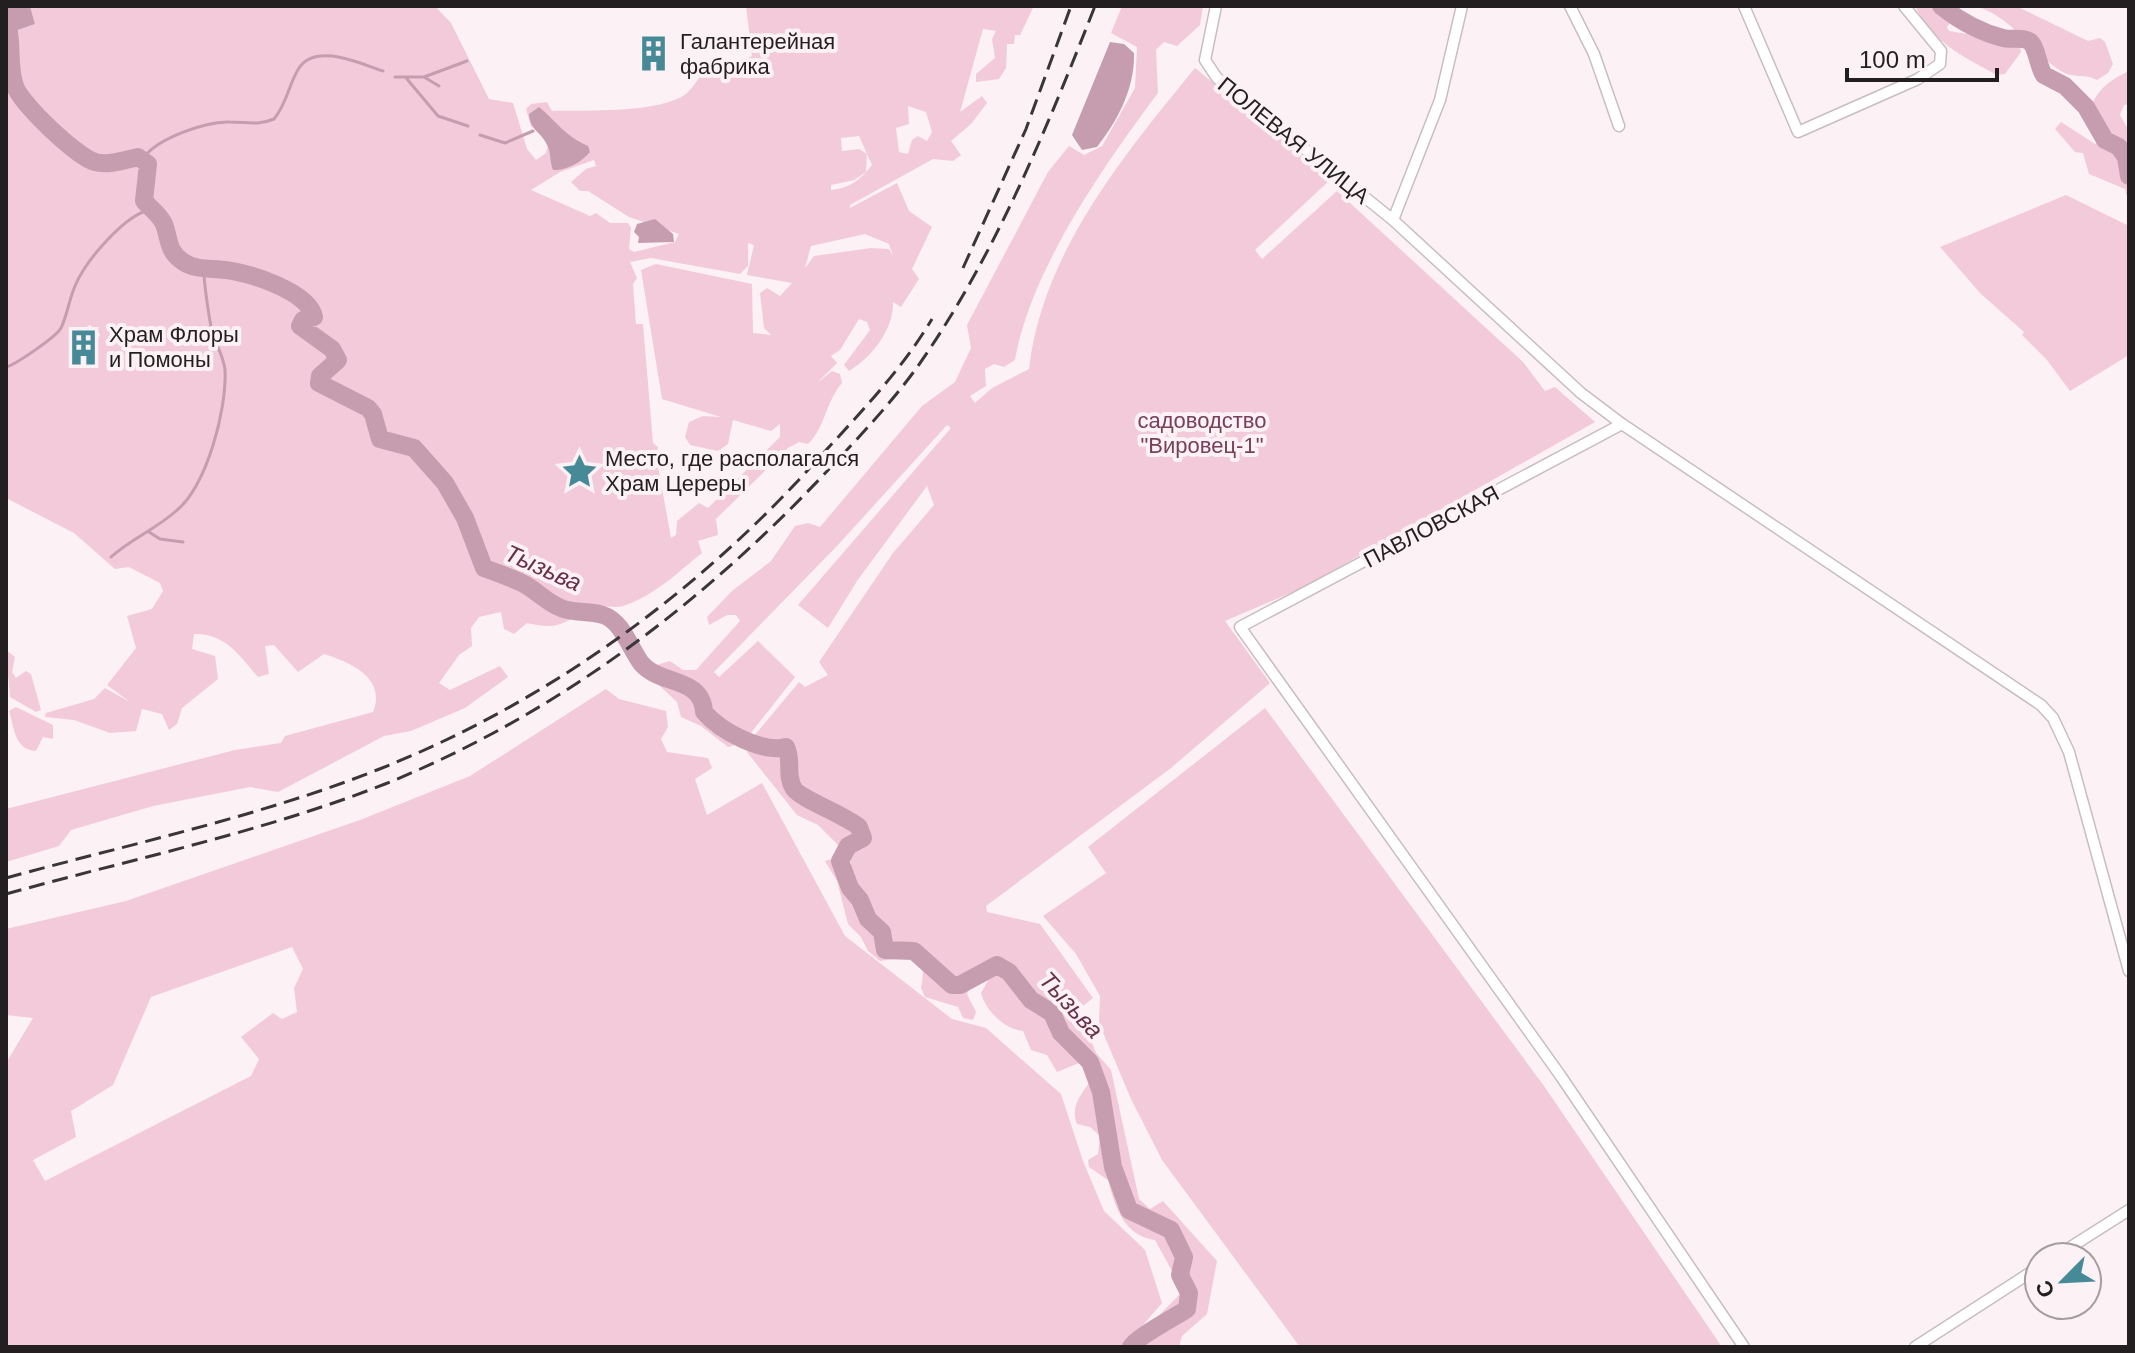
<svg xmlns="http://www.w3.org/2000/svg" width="2135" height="1353" viewBox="0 0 2135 1353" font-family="Helvetica,sans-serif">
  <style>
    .green { fill: #f2cada; fill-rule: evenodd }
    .water { fill: #c69dae }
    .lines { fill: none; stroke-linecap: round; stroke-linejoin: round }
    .stream { stroke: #c69dae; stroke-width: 3 }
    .river { stroke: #c69dae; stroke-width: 18 }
    .minor-casing { stroke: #c8bdc1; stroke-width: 13 }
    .minor { stroke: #fff; stroke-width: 10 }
    .rail { stroke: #3a3537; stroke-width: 3; stroke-dasharray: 16 8; stroke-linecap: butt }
    .labels { text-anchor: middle; stroke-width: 8; stroke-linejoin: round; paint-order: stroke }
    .poi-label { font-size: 22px; fill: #231f21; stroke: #fcf1f5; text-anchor: start }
    .street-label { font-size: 22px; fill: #231f21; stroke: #fcf1f5 }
    .park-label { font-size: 22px; fill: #78405a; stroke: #fcf1f5 }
    .water-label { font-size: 24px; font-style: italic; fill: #68314b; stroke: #fcf1f5 }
  </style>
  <rect width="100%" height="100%" fill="#fcf1f5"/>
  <path class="green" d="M30,6H435L451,23L489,99L513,103L527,149L536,160L546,153L549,141L531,126L526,109L531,104L547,102L552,111C587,110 651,113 681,97C696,90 699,69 717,64C730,61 739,63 752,56L746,6H1034L1020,35H1015L1014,44H1007L1006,68L999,79L976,82V74L995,58L992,39L996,31L983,29L960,112L982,96L987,103L971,124L951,141L961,155L953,161L933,159L850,205V208L897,183L909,211L932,227L912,269L919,279L901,307L893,302C894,329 872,357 849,371L844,365L870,330L867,322L859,319L840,350L831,356L837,363L817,383L832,371L840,374L842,383C826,401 825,428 808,444L799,442L788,448L716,519L718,535L698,541L702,553C677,573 654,596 623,606C613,609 601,604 592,608C563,622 560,631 527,623L514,634L504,629L501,612L479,617L471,628L472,646L459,655L439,683L450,690L500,666L508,677L465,708L411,731L384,736L278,792L250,787L153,806L71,830L59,846L6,862V809L235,750L281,743L285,736L373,712C387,678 350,662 324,654L298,672L274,645L265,646L269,674L258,677C239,655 225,633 194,634L192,649L215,656L218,679L182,708L177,724L169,730L162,714L142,709L136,731L110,733L74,720L45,717L46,713L94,699L105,688L130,702L107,685L136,648L127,616L152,609L163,591L160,583L129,567L115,569L74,533L6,498V34L35,24ZM908,106L926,112L932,132L927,141L918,136L912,140L908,154L899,152L896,128L909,124ZM859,136L872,165C861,179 851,188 831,190V185L854,180L866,172L867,154L859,149L842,151L841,138ZM594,160L596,166L586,169L571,182L580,191H588L629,217L679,234L675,242L634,252L629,249L631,228L628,223H610L596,213L590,216L531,190L560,172ZM865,234L889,244L893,256L889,249L871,248L814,256L805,268L811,246ZM748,243L754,245L747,275L792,283L780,296L767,288L760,293L764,328L771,335L753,333L752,284L656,264L641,270L662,399L721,417L703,416L689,422L685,437L690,445L718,451L728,444L733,420L771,431L780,424V437L708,508L699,503L677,521L676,535L671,538L657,461L658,447L653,443L643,324H636L633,284L637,278L630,262L651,258L740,274L748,266ZM90,325L100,334L93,354L84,359L72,348L78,332Z
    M1122,6H1203L1200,25L1177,46L1164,42L1156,50L1158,93C1104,165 1030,271 1015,360L1004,367L994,364L985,369L986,386L970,396L975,403L992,388L1029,369C1042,253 1124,155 1195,68L1331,179L1255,250L1262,259L1337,191L1523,362L1545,391L1555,387L1595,422L1304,587L1225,621L1270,683L1171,768L986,906L987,912L1040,924L1093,998L1079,1009L1096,1053L1111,1070L1139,1199L1150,1209L1163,1201L1217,1261L1207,1314L1182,1336L1179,1347H1128L1183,1291L1155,1240C1124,1236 1115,1207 1108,1180L1089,1167L1088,1160L1098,1154L1100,1136L1090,1127L1077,1124C1069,1105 1084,1091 1095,1075L1092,1066L1084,1061L1057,1072L1047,1055L1031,1050L1023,1031C1004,1029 986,1011 981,993L990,977L986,971L976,974L967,994L976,1012L973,1020L963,1018L958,1007L925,997L921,988C924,972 926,953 904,951L900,958L880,961L868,951L861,937L848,924L837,881L825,861L832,859L846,866L851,864L850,857L818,825L797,815L747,752L749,742L799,682L805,687L828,675L819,662L893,553L934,505L927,486L857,581L828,628L798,605L951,428L947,425L837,546L714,672L719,677L758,641L795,677L743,743L728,747L701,726L681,717L677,702L647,674L657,665L670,661L683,670H696L740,621L736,615H727L709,625L707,617L732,591L771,561L795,526L808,523L820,527L922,406L955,382L971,348L967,325L1048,172L1069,146L1084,155L1102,146L1135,88L1137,47L1111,33Z
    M1915,6H1943L1951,21L1947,27L1949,31L2019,43L2021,52L2005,74L1997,75C1962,56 1933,43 1915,6Z
    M1974,6H2016L2088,41L2100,38L2105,42L2113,64L2108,73L2097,80C2085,73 2073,79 2061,71C2031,52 2011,15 1974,6Z
    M2129,71V104L2124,105L2120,115L2129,131V205L2125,189L2089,174L2083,153L2075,152L2055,129L2061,122L2095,144L2100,141L2087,124C2091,96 2103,83 2129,71Z
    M2066,195L2129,226V355L2070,391L2047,360L2022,335L2024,332L1981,294L1940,247Z
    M6,650L15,657L12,672L16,678L26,671L31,674L41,710L36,712L10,697Z
    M606,689L619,699L666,711L668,727L661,739L667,752L708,758L712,768L695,779L707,815L762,783L845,936L952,1019L986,1028L1061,1094L1083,1161L1104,1211L1145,1250L1162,1303L1124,1347H6V1063L33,1018L6,1015V929L126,901L360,820L470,776ZM292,947L303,969L294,988L297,1012L282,1019L273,1013L241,1037L259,1059L251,1076L45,1181L33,1160L76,1137L71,1111L113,1085L151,997Z
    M16,707L53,725V739L43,737L36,751C14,750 14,726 9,711Z
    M1265,708L1544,1086L1722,1347H1300L1162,1160L1131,1099L1099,1023L1100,996L1076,954L1043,916L1106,873L1088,847Z"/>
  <path class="water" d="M6,6H30L35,24L6,34Z
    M1110,42L1124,44L1134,53C1135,88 1118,120 1097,147L1082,150L1072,135Z
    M539,107C557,122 565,136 588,146L590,152C582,162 566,171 553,170C549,161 552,152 546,143C540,131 530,130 529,114Z
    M655,219L673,234L674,242L638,243L639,237L634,232L637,224Z"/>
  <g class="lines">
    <path class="stream" d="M395,77H424L467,61
      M424,77L439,86
      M407,79L438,116L468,126
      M480,135L505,143L533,131
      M143,159C155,139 206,121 230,122C247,122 257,126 274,119C287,104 289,83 299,68C316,42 361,64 383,71
      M6,367C15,365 56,337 61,328C67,316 69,300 75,286C85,262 125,213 153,209
      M149,532L160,539L183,542
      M111,557C131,539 156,529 176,511C207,486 227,409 225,370C224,358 217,346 213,335C210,325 203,278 204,269"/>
    <path class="river" d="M1941,6C1961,22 1979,32 2003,38C2011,40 2022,37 2029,41C2037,46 2038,67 2044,75L2065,86L2086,107L2105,140L2119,147L2126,157L2129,176
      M6,19C14,41 7,64 15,86C21,104 77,157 95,162C107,166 125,160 138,157L148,164L144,201C151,209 159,214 164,224C170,240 167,250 182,261C194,270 210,268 225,270C248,272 310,292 314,317L303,320L300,326L332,349L338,360L320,376L319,383L368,408L373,414L380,439L414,448L445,483L465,518L484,568C498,573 512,578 524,584C537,591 546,602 561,608C575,614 589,610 603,615C622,621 630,648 641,663C660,686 702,676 704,712C722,733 764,753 786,747C793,761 785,775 794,789C800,798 846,816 859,827L863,838L848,846L840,861L850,888L860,900L868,919L882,932L885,950L914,951L952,985H960L997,965L1009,972L1031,1000L1052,1013L1061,1033L1090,1062L1101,1092L1113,1167L1129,1210L1171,1230L1184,1257L1180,1275L1189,1293L1187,1309C1175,1317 1135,1338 1131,1347"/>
    <defs>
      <path id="minor" d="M1216,6L1205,60L1217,78L1393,220L1581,393L1622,424L2041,705L2053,718L2069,752L2129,971
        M1570,6L1594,54L1619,126
        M1744,6L1798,132L1918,79L1940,64L1941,51L1904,6
        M1393,220L1440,100L1462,6
        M1622,424L1240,627L1560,1075L1744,1347
        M2055,1257L2129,1210
        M1915,1347L2039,1267"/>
    </defs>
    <use href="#minor" class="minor-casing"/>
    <use href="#minor" class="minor"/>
    <path class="rail" d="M963,268L1026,129L1071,6
      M6,878C130,844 258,817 377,770C545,704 698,593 818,459C859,414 901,371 932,319
      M6,894C132,859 263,832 385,784C556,715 705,602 830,468C861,435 892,402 918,366C994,258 1047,128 1095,6"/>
  </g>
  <defs>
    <symbol id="building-bare" viewBox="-9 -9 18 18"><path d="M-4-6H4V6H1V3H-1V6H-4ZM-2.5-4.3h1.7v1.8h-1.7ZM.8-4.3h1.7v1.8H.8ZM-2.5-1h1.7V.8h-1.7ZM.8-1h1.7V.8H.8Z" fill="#458a96" stroke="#fcf1f5" stroke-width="2.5" paint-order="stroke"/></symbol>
    <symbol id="sight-bare" viewBox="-9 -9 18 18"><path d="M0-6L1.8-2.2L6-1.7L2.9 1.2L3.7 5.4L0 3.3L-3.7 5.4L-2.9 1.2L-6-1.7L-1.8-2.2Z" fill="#458a96" stroke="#fcf1f5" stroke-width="2.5" paint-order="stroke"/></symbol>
  </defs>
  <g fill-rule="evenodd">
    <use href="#building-bare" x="628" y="28" width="51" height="51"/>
    <use href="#building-bare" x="58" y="322" width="51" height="51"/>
    <use href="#sight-bare" x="554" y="446" width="51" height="51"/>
  </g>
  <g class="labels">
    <g class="poi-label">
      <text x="680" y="49">Галантерейная<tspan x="680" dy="25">фабрика</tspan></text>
      <text x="109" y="342">Храм Флоры<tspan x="109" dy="25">и Помоны</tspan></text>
      <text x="605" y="466">Место, где располагался<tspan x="605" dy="25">Храм Цереры</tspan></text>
    </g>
    <g class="street-label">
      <text transform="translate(1294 140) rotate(39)" y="8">ПОЛЕВАЯ УЛИЦА</text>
      <text transform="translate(1431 526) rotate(-28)" y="8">ПАВЛОВСКАЯ</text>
    </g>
    <g class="park-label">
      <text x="1202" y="428">садоводство<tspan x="1202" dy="25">"Вировец-1"</tspan></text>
    </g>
    <g class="water-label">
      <text transform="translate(543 568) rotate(24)" y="8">Тызьва</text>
      <text transform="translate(1071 1005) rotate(47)" y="8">Тызьва</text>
    </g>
  </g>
  <rect width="2135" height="1353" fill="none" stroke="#231f21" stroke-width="16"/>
  <g transform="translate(2063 1281) rotate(246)"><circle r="38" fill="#fcf1f5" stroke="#a59da0" stroke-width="2"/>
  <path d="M0-6L14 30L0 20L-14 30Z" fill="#458a96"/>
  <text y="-12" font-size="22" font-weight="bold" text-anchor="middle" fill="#231f21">С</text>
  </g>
  <path d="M1847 68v12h150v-12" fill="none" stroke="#231f21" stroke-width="4"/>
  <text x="1859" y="68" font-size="24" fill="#231f21" stroke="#fcf1f5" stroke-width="6" paint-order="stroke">100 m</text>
</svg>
